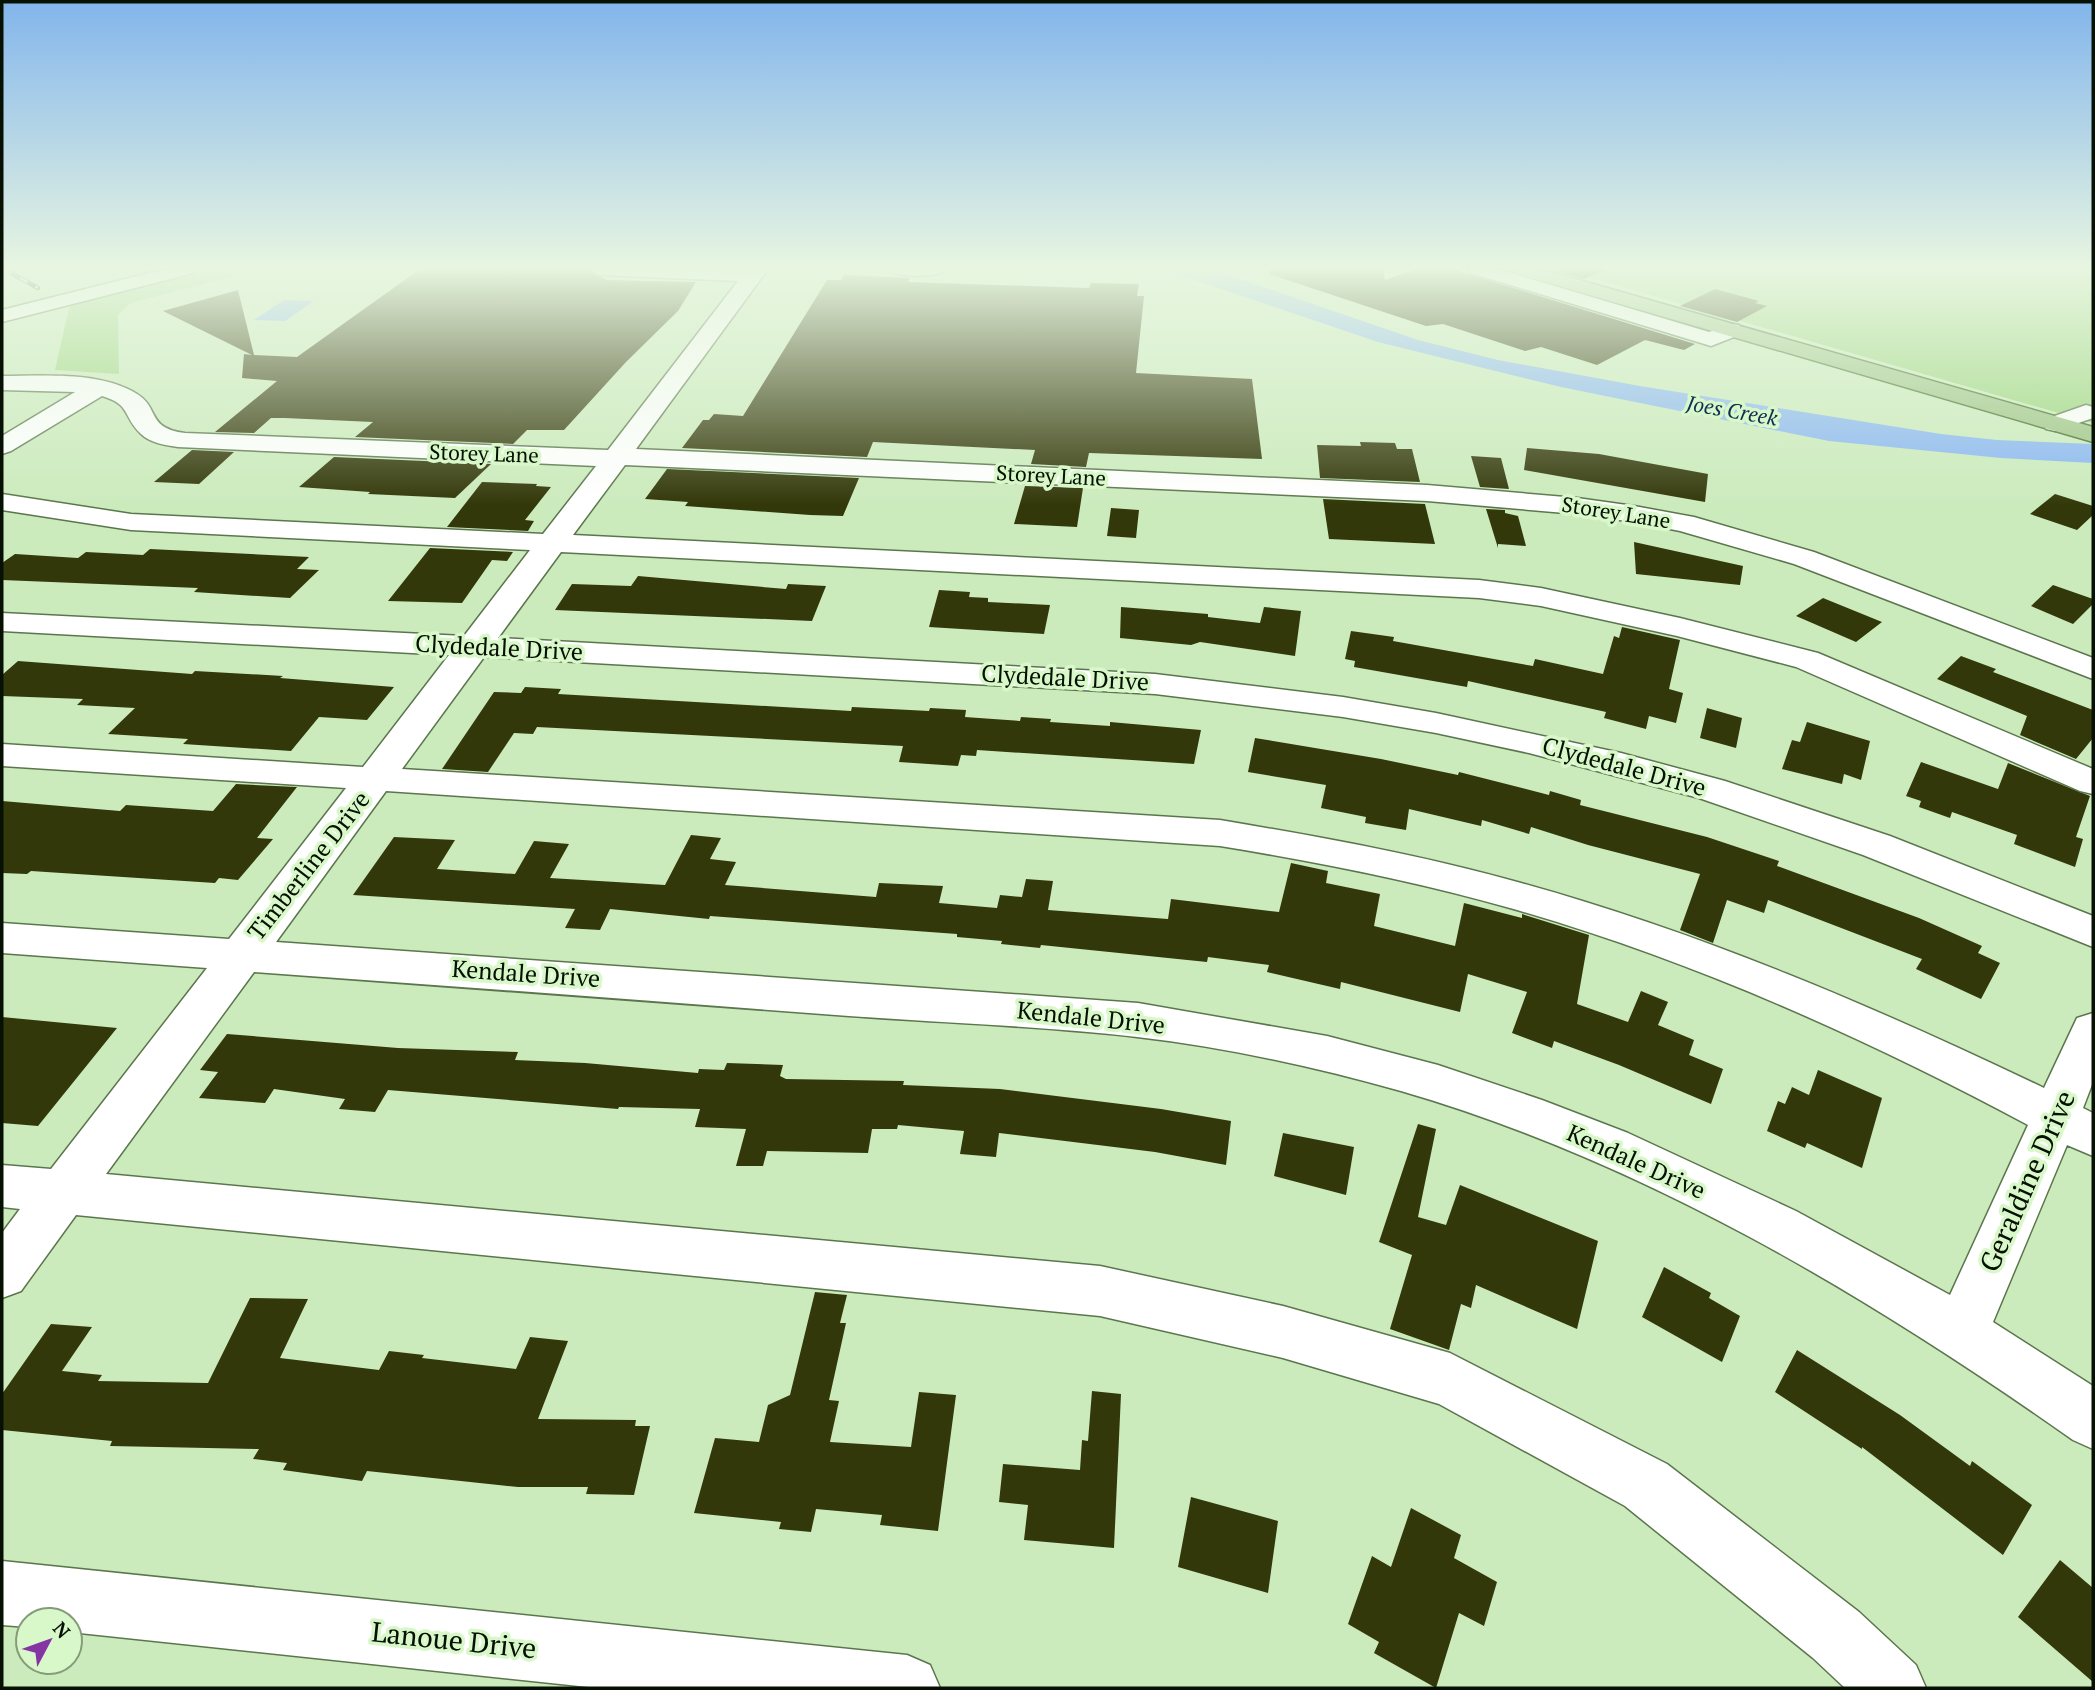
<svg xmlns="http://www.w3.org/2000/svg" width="2095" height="1690" viewBox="0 0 2095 1690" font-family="'PT Serif',serif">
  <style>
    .green { fill: #9cd57d }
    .water { fill: #8ab7f3 }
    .building { fill: #33380a }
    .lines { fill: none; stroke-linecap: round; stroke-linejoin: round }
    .minor-casing { stroke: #5b764d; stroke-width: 3 }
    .major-casing { stroke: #3f6b24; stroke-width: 3 }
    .minor { fill: #fff; fill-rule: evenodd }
    .major { fill: #9ec486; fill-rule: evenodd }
    .rail-casing { stroke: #1b2717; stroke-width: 4.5 }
    .rail { stroke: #d9f8ca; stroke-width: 2.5; stroke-dasharray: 9; stroke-linecap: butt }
    .labels { text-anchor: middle; stroke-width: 7; stroke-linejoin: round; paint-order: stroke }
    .far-water-label { font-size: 21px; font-style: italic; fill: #102f55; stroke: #d9f8ca }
    .far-street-label { font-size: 21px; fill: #061003; stroke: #d9f8ca }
    .street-label { font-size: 24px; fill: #061003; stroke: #d9f8ca }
    .near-street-label { font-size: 28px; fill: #061003; stroke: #d9f8ca }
  </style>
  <rect width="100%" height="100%" fill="#ccebbd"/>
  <path class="green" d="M211,269H263L130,303L118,315L119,374L55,370L70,304Z
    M1561,269H2093V423Z"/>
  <path class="water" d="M1162,269H1211L1418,340L1498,360L1640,386L1941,434L1997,440L2093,444V463L2001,458L1829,441L1561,387L1378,342Z
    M284,300L314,301L285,321L254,320Z"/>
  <path class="building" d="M420,269H587L606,280L696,282L678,311L626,362L564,430H527L513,444L355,437L373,422L285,418H271L254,433L215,432L277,381L242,378L244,354L252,355L163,311L238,290L254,355L297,357Z
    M1270,269H1383L1385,280L1416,269H1452L1695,344L1684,350L1645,340L1597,365L1541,347L1525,351L1443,324L1426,326L1269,274Z
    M1550,269H1607L1584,279Z
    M844,275L910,278L908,282L1089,288L1091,283L1139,284L1137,296H1144L1136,373L1252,379L1262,459L1089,453L1086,467L1031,464L1035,450L873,442L867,457L682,448L703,420H709L714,414L743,416L827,280H841Z
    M1715,289L1759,301L1755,303L1767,306L1737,322L1680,306Z
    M1360,442L1395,443L1397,449H1412L1420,482L1320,478L1317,445L1361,446Z
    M1527,448L1599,454L1708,474L1705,502L1524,470Z
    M192,450L234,452L199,484L154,482Z
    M1471,456L1501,458L1509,489L1480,487Z
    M334,457L491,464L455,498L368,494L370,492L299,487Z
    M667,469L859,478L843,516L810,515L685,506L688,502L645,499Z
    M482,482L537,484L536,486L551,487L525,520L534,521L528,531L447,527Z
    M1025,486L1083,488L1077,527L1014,524Z
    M2055,494L2093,506V515L2077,530L2030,514Z
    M1323,499L1425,504L1435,544L1329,539Z
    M1111,508L1139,510L1136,538L1107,536Z
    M1486,509L1505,510V513L1518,516L1526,546L1498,544V548Z
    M1634,542L1743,566L1740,585L1636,574Z
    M430,548L513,552L507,561L492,560L462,603L388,601Z
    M150,549L309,557L297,569L319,570L290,598L194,592L198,588L2,580V563L15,554L78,558L86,552L143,555Z
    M638,576L786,589L788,584L826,586L812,621L555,610L572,584L631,586Z
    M2053,585L2093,599V604L2073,624L2031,606Z
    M939,590L970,592L969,597L988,598V602L1050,605L1044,634L929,627Z
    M1823,598L1882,622L1856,642L1796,616Z
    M1121,607L1208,614V617L1260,623L1264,607L1301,611L1295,656L1200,642L1191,645L1120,638Z
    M1622,627L1680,640L1669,689L1683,693L1676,723L1649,716L1646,729L1604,718L1606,712L1468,681L1467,687L1354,667L1355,661L1345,659L1351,631L1394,637L1393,641L1533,666L1535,659L1603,674L1614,636L1619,638Z
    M1961,656L1996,669L1993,672L2093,710V738L2076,759L2020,735L2027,716L1937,679Z
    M18,661L192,674L195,671L283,676L280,678L394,687L367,720L319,717L291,751L183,744L188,739L108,734L135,708L77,705L83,699L2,696V675Z
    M525,687L561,689L558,694L851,711L852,707L929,711L930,708L966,710L965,717L1020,721L1021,717L1051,719L1050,722L1110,726V722L1201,730L1194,764L977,750L976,756L961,755L958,766L899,762L903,746L537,727L533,734L514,733L488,772L442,769L494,692L521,693Z
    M1707,708L1742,718L1736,748L1700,738Z
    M1807,722L1870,741L1861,780L1844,774L1842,784L1782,769L1792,740L1800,742Z
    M1255,738L1381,759L1458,775L1459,772L1549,795L1550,791L1581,800L1580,805L1707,837L1779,861L1777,866L1919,918L1982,946L1978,953L2000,963L1981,999L1916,969L1922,959L1768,900L1764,913L1727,900L1713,943L1680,930L1700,874L1588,845L1531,827L1529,834L1482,820L1481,826L1409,809L1406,830L1365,823L1366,817L1321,808L1326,785L1248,772Z
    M1921,762L1998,789L2008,763L2090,796L2076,837L2083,839L2075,867L2014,844L2017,835L1952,812L1950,818L1919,807L1921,801L1906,796Z
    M236,784L297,787L257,838L273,839L238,880L219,878L215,883L31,871L27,874L2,873V801L120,811L126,805L213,811Z
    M691,835L721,838L710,859L736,862L725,885L876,897L879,883L943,886L939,903L997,908L1000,895L1022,897L1026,879L1053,881L1048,910L1168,919L1171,899L1279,912L1291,863L1328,871L1326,883L1380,894L1374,926L1455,946L1464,903L1522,918V914L1589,935L1577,1004L1628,1022L1641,991L1668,1002L1658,1025L1694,1040L1689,1055L1723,1069L1711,1104L1619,1065L1554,1041L1552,1048L1512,1033L1527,992L1468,974L1460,1012L1341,982L1340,989L1267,972L1269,965L1208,957L1207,962L1041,945L1040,948L1001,944L1002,941L957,937V934L710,916L709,919L610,909L600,930L565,928L575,909L353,895L394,837L455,840L437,869L515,874L534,841L569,844L550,878L665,885Z
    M2,1017L96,1026L117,1028L38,1126L2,1123Z
    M227,1034L398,1048L518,1052L515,1060L585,1063L698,1073L699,1069L724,1070L727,1063L783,1065L780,1076L786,1079L904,1081L903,1085L1000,1089L1161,1109L1231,1121L1226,1165L1155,1152L999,1133L996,1157L960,1154L964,1131L898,1125L897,1129H872L868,1153L767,1151L763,1166H736L746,1129L695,1127L700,1109L619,1107L618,1109L388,1090L375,1112L339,1109L345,1099L274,1089L265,1103L199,1098L218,1072L200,1070Z
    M1818,1070L1882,1098L1862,1168L1807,1143L1805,1148L1767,1131L1778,1101L1785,1104L1792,1087L1809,1095Z
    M1418,1124L1436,1129L1418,1217L1446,1225L1460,1185L1598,1241L1577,1329L1476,1285L1471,1308L1461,1304L1449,1350L1390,1329L1412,1255L1379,1242Z
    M1283,1133L1354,1147L1346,1195L1274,1176Z
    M1664,1267L1711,1293L1709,1298L1740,1316L1722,1362L1642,1317Z
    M815,1292L847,1295L840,1323H846L829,1400L839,1401L830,1442L911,1447L919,1392L956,1395L938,1531L880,1525L882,1515L816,1509L811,1532L779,1529L781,1522L694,1513L715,1438L759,1442L768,1405L790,1395Z
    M250,1298L308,1299L280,1358L379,1370L389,1351L424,1355L422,1358L516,1369L530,1337L568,1341L538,1419L636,1420L635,1426H650L634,1495L586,1494L588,1487H518L367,1471L362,1481L283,1470L287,1463L253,1459L259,1449L110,1446L112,1441L2,1430V1394L51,1324L92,1327L62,1371L102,1375L98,1381L208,1383Z
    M1797,1350L1900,1415L1970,1466L1972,1461L2032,1505L2003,1555L1862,1447V1449L1775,1392Z
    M1092,1391L1121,1394L1114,1548L1024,1540L1028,1505L999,1502L1003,1464L1080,1470L1082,1440L1088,1441Z
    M1191,1497L1278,1521L1268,1593L1178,1567Z
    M1411,1508L1461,1535L1454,1558L1497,1582L1484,1626L1459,1613L1436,1688L1374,1653L1379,1642L1348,1624L1372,1556L1391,1567Z
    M2060,1560L2093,1588V1682L2018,1617Z"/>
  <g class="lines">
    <defs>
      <path id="minor" d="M165,269H197L194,273L2,322V310Z
        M589,269H768L636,449L1427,485L1577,498L1634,506L1694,517L1814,552L2093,658V679L1794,564L1680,531L1634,522L1577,514L1427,501L625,465L573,535L1479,580L1541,588L1680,618L1818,653L2093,769V794L2080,791L1796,667L1677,636L1541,606L1479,598L561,552L498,638L1155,674L1343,697L1436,713L1621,753L1725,781L1890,836L2093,916V947L1863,855L1699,798L1529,753L1436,733L1343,717L1155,694L484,657L402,769L1220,820C1321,837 1422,855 1521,883C1702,933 1875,1007 2044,1088L2077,1018L2093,1013V1082L2083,1108L2093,1113V1156L2067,1145L1993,1322L2093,1386V1449L2073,1440C1867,1295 1645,1162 1401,1091C1316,1067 1225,1047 1137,1037C1042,1026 945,1023 849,1016C651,1001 453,986 254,972L106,1174L1100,1266L1283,1306L1450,1353L1667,1464L1859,1612L1916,1665L1926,1688H1845L1813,1658L1625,1506L1439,1404L1283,1358L1100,1316L76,1215L21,1291L2,1298V1233L20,1209L2,1207V1165L51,1169L207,968L2,953V923L229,939L346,788L2,766V744L363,767L449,655L2,631V613L464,636L530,550L131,530L2,510V494L131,514L543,534L596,466L178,447C165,445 150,443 141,434C122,416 132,405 102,396L11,451L2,454V436L75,392L2,390V376C44,376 100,371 137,394C160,408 146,428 185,433L608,450L738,281L599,275ZM386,791L1220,846C1318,862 1415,881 1510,908C1689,959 1864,1037 2028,1125L1950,1295L1796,1211L1628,1133L1542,1100L1438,1065L1327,1036L1138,1003L276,942Z
        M887,269H948C940,278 895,278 887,269Z
        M1468,269H1498L1709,332L1731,324L1739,325L1742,330L1739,335L1711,346L1471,273Z
        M2086,405L2093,407V418L2055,431L2046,429L2043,424L2046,419Z
        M2,1561L907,1655L930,1665L940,1688H598L70,1632V1620H28V1627L2,1625Z"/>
      <path id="major" d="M1511,269H1541L2093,427V442L1514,273Z"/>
    </defs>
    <use href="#minor" class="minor-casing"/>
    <use href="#major" class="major-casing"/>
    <use href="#minor" class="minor"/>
    <use href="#major" class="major"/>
    <defs>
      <path id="rail" d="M4,269L38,288"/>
    </defs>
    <use href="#rail" class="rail-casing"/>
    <use href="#rail" class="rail"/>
  </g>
  <linearGradient id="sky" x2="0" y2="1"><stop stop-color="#82b5ec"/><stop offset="0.53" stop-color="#e8f6e1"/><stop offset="1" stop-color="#e8f6e1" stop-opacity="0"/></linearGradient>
  <rect width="2095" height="505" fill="url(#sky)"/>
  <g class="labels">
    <g class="far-water-label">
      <text transform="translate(1732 411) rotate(10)" y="7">Joes Creek</text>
    </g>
    <g class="far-street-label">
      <text transform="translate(484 454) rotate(2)" y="7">Storey Lane</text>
      <text transform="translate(1051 476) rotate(3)" y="7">Storey Lane</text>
      <text transform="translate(1616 513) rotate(9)" y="7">Storey Lane</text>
    </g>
    <g class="street-label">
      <text transform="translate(499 648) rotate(3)" y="8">Clydedale Drive</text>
      <text transform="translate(1065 678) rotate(3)" y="8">Clydedale Drive</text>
      <text transform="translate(1624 767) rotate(15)" y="8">Clydedale Drive</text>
      <text transform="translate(309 866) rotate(-52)" y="8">Timberline Drive</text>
      <text transform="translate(526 974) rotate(4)" y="8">Kendale Drive</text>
      <text transform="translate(1091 1018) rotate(6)" y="8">Kendale Drive</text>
      <text transform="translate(1636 1162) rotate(24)" y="8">Kendale Drive</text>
    </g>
    <g class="near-street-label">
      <text transform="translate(2027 1181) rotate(-66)" y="10">Geraldine Drive</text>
      <text transform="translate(454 1640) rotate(6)" y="10">Lanoue Drive</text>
    </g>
  </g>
  <rect width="2095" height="1690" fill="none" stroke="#061003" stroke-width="7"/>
  <g transform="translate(49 1641) rotate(49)"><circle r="33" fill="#d9f8ca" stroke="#859b7a" stroke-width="2"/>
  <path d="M0-5L12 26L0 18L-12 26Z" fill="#8534a4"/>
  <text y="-10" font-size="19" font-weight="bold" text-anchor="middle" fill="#061003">N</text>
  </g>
</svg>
